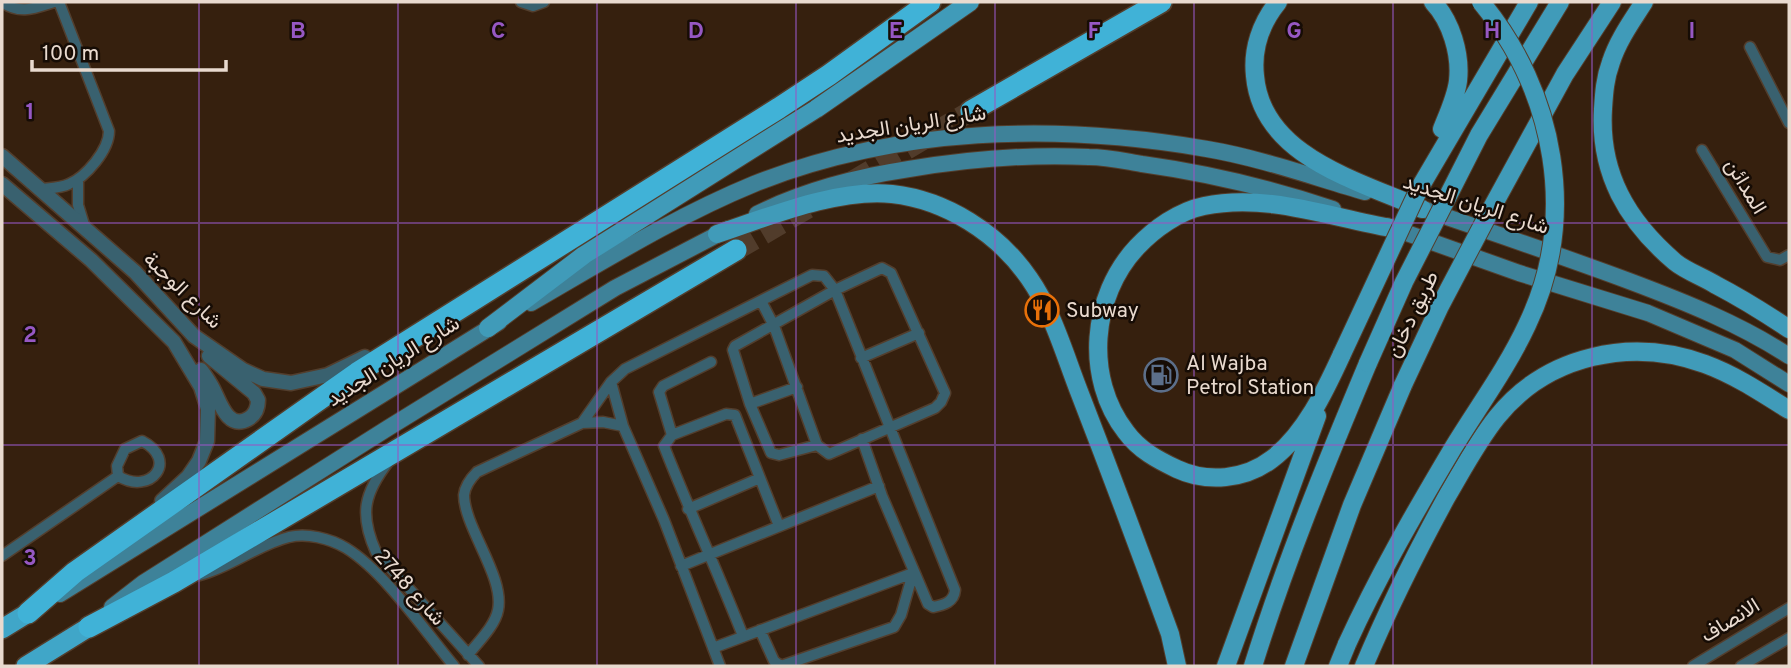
<svg xmlns="http://www.w3.org/2000/svg" width="1791" height="668" viewBox="0 0 1791 668" font-family="Overpass,Vazirmatn,sans-serif">
  <style>
    .lines { fill: none; stroke-linecap: round; stroke-linejoin: round }
    .motorway-tunnel { stroke: #513c2b; stroke-width: 21; stroke-dasharray: 21 10; stroke-linecap: butt }
    .minor-casing { stroke: #533e2d; stroke-width: 13 }
    .tertiary-casing { stroke: #533e2d; stroke-width: 17 }
    .secondary-casing { stroke: #533e2d; stroke-width: 18 }
    .primary-casing { stroke: #533e2d; stroke-width: 20 }
    .trunk-casing { stroke: #533e2d; stroke-width: 22 }
    .motorway-casing { stroke: #533e2d; stroke-width: 24 }
    .minor { stroke: #39616f; stroke-width: 10 }
    .tertiary { stroke: #39616f; stroke-width: 14 }
    .secondary { stroke: #3e8299; stroke-width: 16 }
    .primary { stroke: #409bb9; stroke-width: 18 }
    .trunk { stroke: #40a6c8; stroke-width: 19 }
    .motorway { stroke: #40b2d7; stroke-width: 21 }
    .primary-bridge-casing { stroke: #533e2d; stroke-width: 20; stroke-linecap: butt }
    .primary-bridge { stroke: #409bb9; stroke-width: 18 }
    .grid { fill: none; stroke: #9658c3; stroke-width: 2; stroke-opacity: 0.55 }
    .labels { text-anchor: middle; stroke-width: 5; stroke-linejoin: round; paint-order: stroke }
    .street-label { font-size: 21px; fill: #e9dacf; stroke: #160c05 }
    .poi-label { font-size: 21px; fill: #e9dacf; stroke: #160c05; text-anchor: start }
    .grid-label { font-size: 23px; text-anchor: middle; font-weight: bold; fill: #9658c3; stroke: #160c05; stroke-width: 5; stroke-linejoin: round; paint-order: stroke }
  </style>
  <rect width="100%" height="100%" fill="#36200e"/>
  <g class="lines">
    <path class="motorway-tunnel" d="M853,181L971,111
      M736,250L813,205"/>
    <defs>
      <path id="minor" d="M2,2C20,15 35,8 54,2
        M521,2L533,6L544,2
        M1750,47L1789,123
        M1702,150L1767,257L1780,260L1789,255
        M78,179V205L85,228
        M41,189C50,188 61,188 69,184C86,177 109,150 109,131L59,2
        M861,358L919,333
        M611,382L623,426L664,520L720,666
        M797,387L750,404L771,453L779,455L817,445
        M750,404L733,350L735,346L835,290L882,268L891,273L945,393L941,402L935,408L829,454L817,445L774,326L761,301
        M582,423L611,382L625,369L812,275L824,276L835,290L955,590C954,602 944,605 933,607L928,604L882,496L862,439
        M672,435L659,392L663,386L711,362
        M142,441C179,460 151,496 118,476L117,466L125,449Z
        M389,461C364,493 359,514 376,552L479,666
        M688,509L760,478
        M2,556L118,476
        M681,566L879,486
        M200,575C231,567 257,545 289,537C307,533 329,538 346,548C385,572 424,630 454,666
        M760,630L774,661L781,666L894,627L901,615L913,573
        M743,636C718,572 689,510 664,446L672,435L726,414L735,415L779,526
        M713,648L913,573
        M468,655C478,642 495,626 498,610C505,577 464,527 464,495C465,486 470,479 477,472L582,423L603,422L623,426
        M1693,666L1789,608
        M1741,666L1789,638"/>
      <path id="tertiary" d="M2,156L135,272L194,336L243,370L263,379L291,383L328,375L365,357
        M2,184L91,260L174,342L201,387L208,409L207,441L199,461L188,477L162,501
        M201,370C205,375 208,380 211,385C219,398 226,431 248,419C255,415 258,408 258,400L254,393L209,356"/>
      <path id="secondary" d="M1426,210C1494,233 1562,256 1629,281C1685,302 1740,324 1789,356
        M757,214C805,190 856,177 909,169C969,159 1028,154 1089,157C1107,157 1124,161 1142,164C1207,173 1270,188 1333,209
        M1387,226L1519,273L1648,313L1735,350L1789,384
        M531,303C604,261 676,216 754,184C897,127 1056,123 1207,149C1260,158 1313,177 1365,192
        M60,594L499,322
        M112,607L143,583L388,428L615,288L728,229"/>
      <path id="primary" d="M1278,2C1261,23 1252,49 1255,76C1262,157 1360,181 1422,209
        M1433,2C1451,21 1461,54 1458,81C1456,97 1448,114 1442,129
        M1644,2C1632,21 1618,40 1611,62C1605,78 1604,93 1603,109C1599,173 1627,221 1675,262C1686,271 1703,277 1716,285C1741,298 1765,313 1789,329
        M1419,189L1529,2
        M1447,198L1479,135L1560,2
        M1489,213L1565,74L1612,2
        M717,234C768,217 838,188 892,194C946,200 998,233 1029,278C1053,312 1065,356 1080,394C1111,474 1141,554 1170,634L1177,666
        M488,328L584,255L816,109L970,2
        M1342,354C1325,391 1305,434 1272,459C1245,480 1207,483 1177,469C1158,460 1139,450 1126,432C1084,378 1091,296 1137,247C1154,229 1179,211 1204,206C1267,193 1329,217 1391,228
        M1226,666L1317,416
        M1253,666C1285,563 1326,463 1368,363
        M1294,666L1352,505L1403,385
        M1338,666L1347,644
        M1364,666C1388,609 1416,553 1446,498C1462,471 1477,442 1497,417C1547,355 1631,337 1705,364C1735,375 1762,393 1789,410"/>
      <path id="trunk" d="M2,629L28,613
        M26,666L89,627"/>
      <path id="motorway" d="M971,111L1161,2
        M28,613L75,572L357,373L779,108L829,75L930,2
        M89,627L174,582L736,250"/>
    </defs>
    <use href="#minor" class="minor-casing"/>
    <use href="#tertiary" class="tertiary-casing"/>
    <use href="#secondary" class="secondary-casing"/>
    <use href="#primary" class="primary-casing"/>
    <use href="#trunk" class="trunk-casing"/>
    <use href="#motorway" class="motorway-casing"/>
    <use href="#minor" class="minor"/>
    <use href="#tertiary" class="tertiary"/>
    <use href="#secondary" class="secondary"/>
    <use href="#primary" class="primary"/>
    <use href="#trunk" class="trunk"/>
    <use href="#motorway" class="motorway"/>
    <defs>
      <path id="primary-bridge" d="M1342,354L1419,189
        M1368,363L1404,282L1447,198
        M1403,385L1440,306L1489,213
        M1347,644C1378,576 1415,512 1453,448C1478,407 1507,368 1527,325C1579,217 1555,92 1481,2"/>
    </defs>
    <use href="#primary-bridge" class="primary-bridge-casing"/>
    <use href="#primary-bridge" class="primary-bridge"/>
  </g>
  <path class="grid" d="M199,2V666M398,2V666M597,2V666M796,2V666M995,2V666M1194,2V666M1393,2V666M1592,2V666M2,223H1789M2,445H1789"/>
  <defs>
    <symbol id="restaurant-ring" viewBox="-11 -11 22 22"><circle r="9.5" fill="#160c05" stroke="#e8710a" stroke-width="1.5"/><path d="M-5-6h1v4h1v-4h1v4h1v-4h1v5L-1.5 .5V6h-2V.5L-5-1ZM5-6V6H3V1.5H1.5Q1.5-4 5-6Z" fill="#e8710a"/></symbol>
    <symbol id="fuel-ring" viewBox="-11 -11 22 22"><circle r="9.5" fill="#160c05" stroke="#5c6f8a" stroke-width="1.5"/><path d="M-5.5-6h7V0h2V4h1.3V-2.5L3-4.5l.8-.8L6-3V5H2.5V1h-1V6h-7ZM-4.2-4.7v3.2H.2V-4.7Z" fill="#5c6f8a"/></symbol>
  </defs>
  <g fill-rule="evenodd">
    <use href="#restaurant-ring" x="1023" y="291" width="38" height="38"/>
    <use href="#fuel-ring" x="1142" y="356" width="38" height="38"/>
  </g>
  <g class="labels">
    <g class="street-label">
      <text transform="translate(911 124) rotate(-9)" y="7">شارع الريان الجديد</text>
      <text transform="translate(1746 186) rotate(59)" y="7">المدائن</text>
      <text transform="translate(1476 204) rotate(18)" y="7">شارع الريان الجديد</text>
      <text transform="translate(183 290) rotate(44)" y="7">شارع الوجبة</text>
      <text transform="translate(1412 314) rotate(-64)" y="7">طريق دخان</text>
      <text transform="translate(393 361) rotate(-32)" y="7">شارع الريان الجديد</text>
      <text transform="translate(410 587) rotate(48)" y="7">شارع 2748</text>
      <text transform="translate(1730 620) rotate(-32)" y="7">الانصاف</text>
    </g>
    <g class="poi-label">
      <text x="1066" y="317">Subway</text>
      <text x="1186" y="370">Al Wajba<tspan x="1186" dy="24">Petrol Station</tspan></text>
    </g>
  </g>
  <g class="grid-label">
    <text x="298" y="38">B</text>
    <text x="498" y="38">C</text>
    <text x="696" y="38">D</text>
    <text x="896" y="38">E</text>
    <text x="1094" y="38">F</text>
    <text x="1294" y="38">G</text>
    <text x="1492" y="38">H</text>
    <text x="1692" y="38">I</text>
    <text x="30" y="119">1</text>
    <text x="30" y="342">2</text>
    <text x="30" y="565">3</text>
  </g>
  <rect width="1791" height="668" fill="none" stroke="#e9dacf" stroke-width="7"/>
  <path d="M32 60v10h194v-10" fill="none" stroke="#e9dacf" stroke-width="3.5"/>
  <text x="42" y="60" font-size="21" fill="#e9dacf" stroke="#160c05" stroke-width="5" paint-order="stroke">100 m</text>
</svg>
